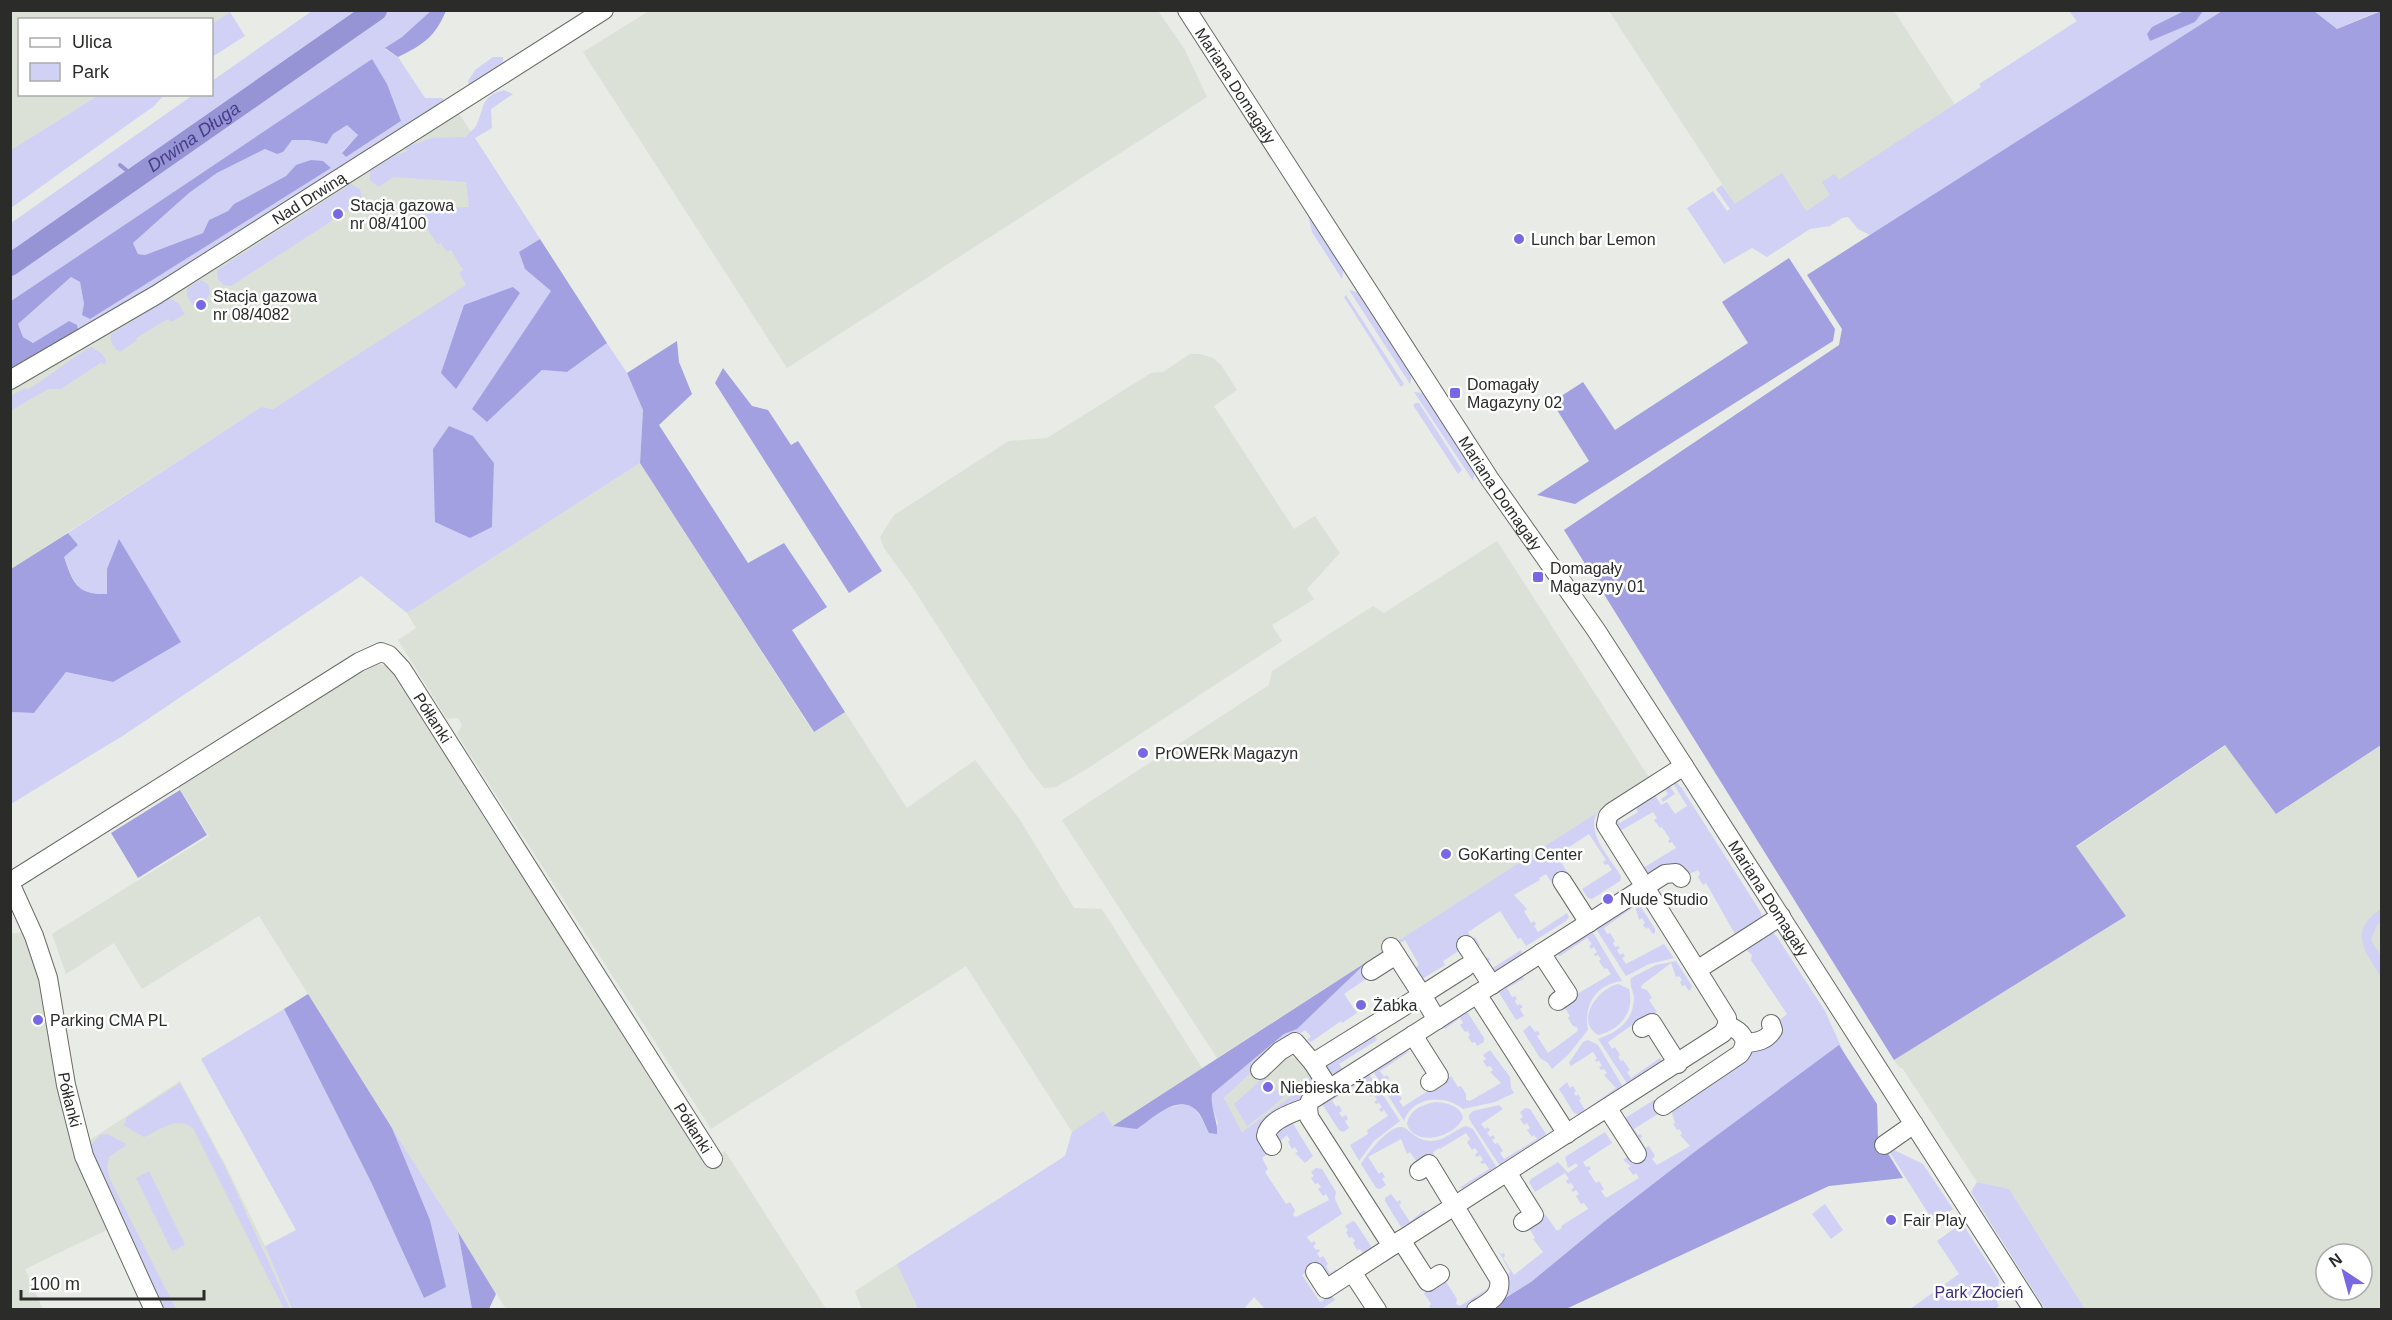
<svg xmlns="http://www.w3.org/2000/svg" width="2392" height="1320" viewBox="0 0 2392 1320" font-family="Helvetica,sans-serif">
  <style>
    .built { fill: #dbe1d6; fill-rule: evenodd }
    .green { fill: #d1d1f5; fill-rule: evenodd }
    .forest { fill: #a2a0e1 }
    .lines { fill: none; stroke-linecap: round; stroke-linejoin: round }
    .stream { stroke: #9694d4; stroke-width: 4 }
    .river { stroke: #9694d4; stroke-width: 22 }
    .minor-casing { stroke: #696b67; stroke-width: 20 }
    .minor { stroke: #fff; stroke-width: 18 }
    .poi-dot { fill: #7968e4; stroke: #fff; stroke-width: 2 }
    .labels { text-anchor: middle; stroke-width: 5; stroke-linejoin: round; paint-order: stroke }
    .street-label { font-size: 16px; fill: #2b2c2a; stroke: #fff }
    .poi-label { font-size: 16px; fill: #2b2c2a; stroke: #fff; text-anchor: start }
    .park-label { font-size: 16px; fill: #3b2f7b; stroke: #fff }
    .water-label { font-size: 18px; font-style: italic; fill: #473d8a; stroke: #fff }
  </style>
  <rect width="100%" height="100%" fill="#e8ebe6"/>
  <path class="built" d="M11,11H232L212,24V20H20V94L99,95L11,150Z
    M649,11H1158L1185,50L1207,97L787,368L583,52Z
    M1609,11H1894L1959,111L1806,211L1735,204Z
    M458,112L540,239L273,409L261,407L11,569V389Z
    M1190,354H1200L1213,358L1221,365L1237,390L1214,406L1294,529L1315,516L1340,553L1307,589L1314,599L1272,625L1282,641L1090,767L1056,787L1044,788L1029,769L913,588L884,548L880,537L894,515L1009,441L1047,438L1151,373L1163,372Z
    M640,463L813,732L845,712L907,808L975,760L1020,820L1074,908L1102,909L1202,1068L1113,1126L1103,1112L1072,1132L966,966L711,1129L457,734L462,725L458,718L447,719L398,640L416,628L407,613Z
    M1497,541L1650,779L1217,1058L1062,820L1269,685L1272,671L1373,606L1384,613Z
    M375,664L390,666L705,1163L725,1151L826,1309H506L259,916L142,989L114,943L66,974L52,934L209,836L178,786Z
    M2226,745L2276,814L2381,745V1309H2085L2009,1189L1977,1182L1903,1069L1899,1067L1894,1060L2126,916L2076,847ZM2326,1254H2362V1290H2326Z
    M24,932L41,982L63,1115L80,1172L107,1230L25,1269L43,1309H11L10,934Z
    M1288,1053L1295,1059L1297,1057L1313,1075L1290,1097L1242,1132L1224,1098L1256,1068Z
    M180,1081L225,1164L265,1246L292,1309H162L87,1142Z
    M897,1264L918,1309H862L855,1291Z"/>
  <path class="green" d="M312,11H432L402,37L385,49L398,57L425,98H443L444,102L193,263L11,372V368L77,330L69,321L33,343L23,337L18,324L71,277L80,282L84,304L331,168L296,165L286,176L234,204L228,211L209,220L203,233L145,255L138,254L133,243L189,193L217,173L265,149L277,154L292,140H308L327,144L333,134L347,124L358,135L342,152L346,157L400,122L372,59L11,301V223L193,95L212,94V81Z
    M2069,11H2222L1870,235L1858,229L1848,217L1842,218L1830,226L1810,229L1767,257L1752,248L1724,264L1687,208L1713,191L1727,211L1730,209L1716,189L1722,185L1735,204L1782,173L1806,211L1830,195L1822,182L1834,174L1839,180L1981,87L1979,84L2077,21Z
    M2314,11H2379L2337,29Z
    M230,12L245,36L212,57V24Z
    M493,57H503V64L469,85L468,81L475,70Z
    M504,90L513,94L491,109L492,128L475,138L540,239L519,252L525,269L551,291L487,422L542,370L567,372L607,343L627,373L643,410L640,463L407,613L361,576L124,735L11,804V712L34,713L66,672L113,682L107,569L108,594C77,595 74,583 64,557L78,545L68,533L261,407L273,409L466,285L459,273L463,270L451,250L447,252L441,243L438,245L413,208L469,207L466,182L393,177L379,187L370,180V171L394,156L407,151L406,147L432,138L466,137C469,133 474,129 476,126C485,108 480,96 504,90ZM473,436L494,463L492,527Z
    M99,95H164L154,106L11,208V150Z
    M351,184L360,189L362,198L358,204L231,286L224,285L218,280L217,270Z
    M1307,211L1344,268L1342,279L1312,232Z
    M201,280L208,284L210,293L205,302L203,299L193,305L187,296V288Z
    M1349,290L1360,293L1412,375L1410,384Z
    M1346,295L1404,384L1401,387L1344,297Z
    M170,298L178,303L185,314L171,322L168,319L136,338L137,340L120,352C114,348 109,341 111,334Z
    M91,347L101,353L106,360L105,366L102,362L61,389H48L12,410L11,396L25,388L27,390C50,377 68,359 91,347Z
    M1414,392L1423,393L1428,396L1475,471L1473,481Z
    M1416,403H1419L1462,470L1458,474L1413,405Z
    M1673,779L1681,787L1760,911L1763,919L1736,936L1706,883L1703,885L1698,877L1700,873L1698,870L1687,875L1649,877L1643,868L1676,848L1672,842L1669,843L1668,841L1670,839L1662,827L1660,828L1654,820L1657,818L1653,812L1620,831L1615,826L1617,819L1620,823L1638,812L1636,808L1654,796V793L1667,782L1675,794L1663,802L1661,799L1668,794L1663,786L1655,795L1661,805L1667,802L1675,814L1687,806L1671,780Z
    M1598,812C1584,831 1611,859 1621,876L1620,881L1592,899L1588,898L1582,889L1612,870L1608,864L1605,865L1603,862L1606,860L1589,834L1563,851L1562,849L1555,853L1573,881L1569,883L1567,900L1564,902L1546,874L1539,878L1540,880L1514,895L1527,909L1524,911L1531,923L1534,921L1536,924L1534,926L1538,932L1567,913L1569,917L1566,921L1526,946L1521,938L1518,939L1500,911L1468,932L1472,939L1475,937L1480,945L1478,947L1486,959L1488,957L1490,960L1487,962L1491,969L1521,950L1522,952L1520,956L1493,973L1460,950L1443,961L1445,965L1419,981L1412,970L1419,965L1405,940L1396,946L1395,943Z
    M1635,903L1639,904L1655,929V933L1653,934L1648,927L1646,929L1643,925L1645,923L1642,918L1639,920L1635,906L1604,928L1607,934L1610,933L1615,941L1613,943L1615,947L1618,946L1620,948L1617,950L1620,955L1623,953L1625,956L1622,958L1626,964L1664,944L1674,958L1649,964L1626,976L1596,929Z
    M2381,909V922L2377,925L2371,940L2381,956V977C2364,950 2348,931 2381,909Z
    M1770,929L1777,937L1825,1011L1845,1055L1839,1046L1697,1150L1605,1221L1531,1282L1486,1309L1510,1272L1496,1246L1501,1254L1504,1253L1505,1256L1503,1258L1514,1275L1543,1252L1533,1239L1535,1238L1527,1225L1545,1214L1557,1231L1562,1228L1561,1226L1588,1209L1584,1203L1581,1204L1576,1196L1579,1194L1576,1190L1573,1192L1571,1190L1574,1187L1571,1183L1568,1184L1566,1181L1569,1179L1565,1173L1535,1192L1529,1182L1531,1179L1558,1162L1568,1173L1578,1166L1576,1163L1568,1168L1565,1157L1605,1132L1612,1143L1583,1162L1586,1167L1589,1166L1591,1169L1588,1171L1596,1183L1599,1181L1604,1189L1601,1191L1606,1198L1639,1178L1636,1173L1633,1175L1628,1168L1631,1166L1623,1160L1627,1157L1622,1120L1654,1100L1657,1101L1664,1110L1634,1129L1638,1135L1641,1134L1642,1137L1640,1138L1645,1148L1649,1146L1655,1156L1652,1159L1657,1165L1690,1146L1680,1135L1682,1133L1679,1129L1677,1130L1673,1124L1675,1123L1671,1110L1787,1014L1751,960L1752,955L1745,949Z
    M1590,932L1594,934L1622,981C1597,984 1583,1004 1588,1030L1568,1055L1552,1069L1548,1063L1540,1058L1523,1031L1530,1025L1535,1032L1538,1031L1540,1034L1537,1036L1548,1053L1578,1031L1577,1027L1573,1026L1568,1018L1570,1016L1562,1003L1611,974L1607,968L1604,969L1599,961L1601,959L1598,955L1595,956L1594,954L1597,952L1594,947L1591,949L1589,946L1592,944L1587,938L1560,956L1557,955Z
    M1386,949L1372,975L1344,994L1357,1013L1342,1023L1341,1021L1311,1042L1307,1040L1311,1036L1305,1030L1276,1049L1224,1098L1242,1132L1290,1097L1313,1075L1317,1084L1316,1089L1310,1088L1303,1094L1304,1100L1263,1125L1269,1153L1262,1158L1268,1169L1265,1172L1286,1204L1290,1202L1295,1210L1293,1215L1296,1217L1329,1200L1326,1194L1323,1196L1318,1189L1321,1187L1318,1183L1315,1184L1311,1178L1314,1176L1311,1172L1316,1168L1322,1169L1336,1192L1335,1199L1342,1214L1307,1237L1311,1243L1314,1241L1316,1244L1313,1246L1316,1250L1319,1249L1320,1251L1317,1253L1320,1258L1323,1256L1328,1264L1326,1266L1330,1273L1336,1269L1337,1271L1331,1278L1311,1270L1302,1275L1320,1302L1332,1295L1335,1300L1320,1310L1265,1309L1254,1297L1243,1310L918,1309L897,1264L1065,1156L1072,1132L1103,1111L1113,1126C1124,1123 1179,1103 1186,1104C1198,1107 1203,1122 1209,1133L1218,1124L1211,1103L1212,1094L1284,1034L1297,1029L1368,961Z
    M1676,961L1692,986L1691,989L1689,991L1685,985L1682,986L1680,982L1682,980L1679,976L1676,977L1671,963L1642,985L1641,988L1647,990L1652,998L1649,1000L1657,1012L1642,1022L1639,1020L1608,1042L1612,1049L1615,1047L1620,1055L1618,1057L1621,1061L1623,1060L1630,1070L1627,1072L1631,1078L1660,1058L1662,1061L1628,1085L1598,1039C1618,1032 1634,1021 1634,997C1633,990 1629,985 1631,978L1656,965Z
    M1522,976L1524,979L1507,988L1512,997L1515,996L1517,999L1515,1001L1517,1005L1520,1004L1523,1007L1520,1009L1524,1016L1516,1020L1498,991Z
    M1618,984L1629,989C1635,1012 1620,1030 1598,1035C1574,1020 1599,988 1618,984Z
    M284,1009L371,1182L424,1298L445,1286L430,1220L392,1128L458,1232L472,1309H292L265,1246L296,1230L201,1059Z
    M1465,1012L1468,1013L1484,1038V1042L1477,1046L1475,1042L1472,1043L1468,1037L1470,1035L1468,1031L1465,1032L1460,1025L1463,1023L1460,1018L1445,1029L1443,1026Z
    M1373,1033L1377,1040L1339,1064L1343,1070L1336,1075L1329,1073L1325,1066Z
    M1588,1040L1598,1045L1623,1087L1580,1115L1574,1113L1559,1089L1567,1082L1570,1088L1573,1086L1576,1091L1574,1093L1576,1096L1578,1094L1581,1099L1579,1100L1585,1110L1616,1088L1604,1075L1607,1073L1604,1069L1601,1070L1599,1067L1602,1066L1599,1061L1596,1062L1595,1060L1597,1058L1593,1052L1571,1066L1569,1063L1583,1042Z
    M1490,1050L1510,1077L1511,1088L1514,1093L1495,1102L1463,1109C1445,1094 1412,1096 1404,1121L1373,1071L1388,1060L1392,1061L1406,1052L1410,1051L1380,1071L1384,1077L1387,1075L1389,1078L1386,1081L1391,1087L1394,1085L1402,1099L1399,1101L1403,1107L1429,1090L1430,1092L1451,1076L1458,1087L1461,1086L1466,1094V1100L1470,1101L1501,1083L1490,1072L1493,1070L1490,1066L1487,1067L1483,1061L1486,1059L1483,1055Z
    M1369,1074L1400,1121L1374,1141L1359,1161L1350,1145L1368,1134L1367,1130L1388,1116L1384,1110L1381,1112L1379,1109L1382,1107L1379,1103L1376,1104L1374,1102L1377,1100L1374,1095L1371,1097L1364,1080L1332,1100L1336,1107L1339,1105L1342,1111L1339,1113L1342,1117L1346,1115L1348,1119L1345,1121L1349,1128L1343,1132L1339,1130L1322,1104Z
    M1264,1077L1284,1096L1271,1108L1247,1126L1234,1104Z
    M180,1083L224,1165L290,1309H284L193,1128C176,1116 161,1129 144,1137L123,1125L126,1122V1118Z
    M1436,1102C1447,1103 1461,1106 1463,1118C1455,1137 1415,1148 1407,1124C1409,1110 1423,1104 1436,1102Z
    M1499,1105L1503,1109L1481,1124L1485,1129L1488,1127L1490,1130L1487,1133L1490,1137L1493,1135L1495,1138L1492,1140L1495,1144L1498,1143L1503,1151L1500,1153L1504,1159L1537,1139L1534,1135L1532,1137L1527,1130L1530,1128L1527,1123L1524,1125L1520,1119L1523,1117L1520,1112L1525,1108L1530,1109L1546,1134L1545,1137L1500,1166L1469,1119V1115L1473,1111Z
    M1290,1119L1313,1156L1305,1163L1295,1153L1298,1152L1295,1147L1292,1149L1288,1142L1290,1140L1287,1135L1277,1144L1275,1130Z
    M1466,1126L1473,1129L1497,1168L1463,1188H1459L1489,1169L1485,1163L1482,1164L1480,1162L1483,1160L1480,1155L1477,1157L1475,1155L1478,1152L1475,1148L1472,1150L1467,1142L1470,1139L1466,1133L1440,1149L1439,1148L1433,1152L1434,1155L1419,1165L1410,1152L1407,1154L1401,1139L1368,1157L1379,1174L1382,1172L1385,1177L1382,1179L1386,1185L1380,1189L1376,1188L1361,1164C1366,1155 1389,1125 1402,1127C1410,1129 1416,1141 1431,1141C1445,1141 1454,1130 1466,1126Z
    M107,1134L125,1143V1146L109,1157L107,1167L110,1179L176,1309H164L97,1162L90,1146L100,1135Z
    M1894,1150L1923,1164L1953,1209L1935,1224L1890,1153Z
    M149,1171L185,1245L172,1251L136,1178Z
    M1977,1182L2009,1189L2085,1309H2045L1971,1192Z
    M1391,1194L1397,1202L1400,1200L1401,1203L1399,1205L1410,1222L1424,1210L1427,1214L1401,1227L1385,1201V1198Z
    M1825,1204L1843,1230L1831,1239L1812,1214Z
    M1353,1221L1355,1222L1371,1246L1370,1250L1364,1254L1360,1249L1357,1250L1353,1243L1355,1241L1352,1237L1349,1238L1346,1232L1348,1230L1345,1226Z
    M1962,1223L1999,1280L1997,1302L1999,1306L1994,1310L1910,1309L1959,1274L1937,1241Z
    M1445,1280L1457,1299L1456,1304L1460,1306L1487,1289L1489,1286L1494,1289C1476,1312 1456,1309 1431,1309L1429,1306L1431,1304L1424,1293Z"/>
  <path class="forest" d="M432,10L446,11C434,38 424,44 398,57L385,48L402,37Z
    M2184,11H2203L2195,22L2150,41L2147,34L2152,27Z
    M2222,11H2314L2337,29L2381,11V745L2276,814L2225,745L2076,846L2126,916L1894,1060L1564,530L1839,345L1842,329L1807,275Z
    M372,59L387,84L401,121L346,157L342,153L358,135L347,125L333,134L327,144L308,140H292L283,152L277,154L265,149L217,173L189,193L133,243L138,254L145,255L203,233L209,220L228,211L234,204L286,176L296,165L311,160L323,161L331,168L90,319L82,315L84,304L80,282L71,277L18,324L23,337L33,343L69,321L77,325L78,330L11,368V301Z
    M540,239L607,343L567,372L542,370L487,422L472,409L551,291L525,269L519,252Z
    M1789,258L1835,329L1833,341L1575,504L1537,495L1589,461L1552,402L1583,382L1615,430L1748,343L1722,302Z
    M513,287L520,293L456,389L441,373L464,305Z
    M677,341L679,362L692,394L659,425L748,563L784,543L827,607L792,630L845,712L814,732L640,463L643,410L627,373Z
    M723,368L752,406L768,410L791,445L798,441L882,571L849,593L715,383Z
    M449,426L473,436L494,463L492,527L470,538L435,522L433,449Z
    M68,533L78,545L64,557C73,583 77,595 107,594V569L119,539L181,642L113,682L66,672L34,713L11,712V569Z
    M180,790L207,835L138,878L111,833Z
    M1368,961L1297,1029L1284,1034L1212,1094C1210,1108 1218,1120 1217,1134L1209,1133C1205,1126 1202,1116 1197,1111C1179,1092 1153,1118 1137,1129L1113,1126Z
    M308,994L392,1128L430,1220L446,1287L424,1298L371,1182L284,1009Z
    M1839,1045L1877,1104L1878,1137L1903,1178L1829,1186L1566,1309L1486,1310L1531,1282L1605,1221L1697,1150Z
    M458,1232L496,1294L489,1309H472Z"/>
  <g class="lines">
    <path class="stream" d="M120,165L136,178"/>
    <path class="river" id="s1" d="M10,265L376,10"/>
    <defs>
      <g id="minor">
        <path id="s2" d="M1187,10L1489,478L1596,630L1684,766L2033,1310"/>
        <path id="s3" d="M10,380L156,295L604,10"/>
        <path d="M1684,766L1612,812L1608,816L1606,825L1697,970"/>
        <path d="M1681,878L1676,873L1665,874L1310,1101L1308,1107L1309,1117L1392,1246L1723,1033L1727,1025V1018L1697,970L1781,916"/>
        <path d="M1562,881L1589,923"/>
        <path id="s4" d="M10,882L359,662L381,652L389,655L402,669L713,1159"/>
        <path id="s5" d="M10,883L34,936L48,978L66,1085L84,1156L154,1310"/>
        <path d="M1466,945L1492,985"/>
        <path d="M1391,947L1422,995L1466,967"/>
        <path d="M1541,953L1568,994L1558,1001"/>
        <path d="M1371,971L1396,955"/>
        <path d="M1477,994L1567,1134"/>
        <path d="M1642,1028L1652,1023L1678,1064"/>
        <path d="M1413,1035L1439,1076L1430,1082"/>
        <path d="M1746,1043C1757,1042 1766,1041 1773,1030L1771,1024"/>
        <path d="M1260,1070L1280,1051L1295,1042L1313,1063"/>
        <path d="M1329,1088L1313,1063L1422,995L1437,1020"/>
        <path d="M1663,1106L1740,1054C1750,1040 1742,1031 1727,1025"/>
        <path d="M1608,1109L1637,1154"/>
        <path d="M1884,1145L1914,1124"/>
        <path d="M1272,1146L1266,1136C1268,1120 1294,1112 1308,1107"/>
        <path d="M1419,1171L1429,1164L1499,1279C1502,1296 1489,1302 1476,1310"/>
        <path d="M1507,1172L1534,1215L1523,1222"/>
        <path d="M1401,1240L1428,1282L1440,1274"/>
        <path d="M1315,1272L1326,1289L1352,1272"/>
        <path d="M1377,1310L1352,1272L1392,1246"/>
      </g>
    </defs>
    <use href="#minor" class="minor-casing"/>
    <use href="#minor" class="minor"/>
  </g>
  <g class="poi-dot">
    <circle cx="338" cy="214" r="6"/>
    <circle cx="1519" cy="239" r="6"/>
    <circle cx="201" cy="305" r="6"/>
    <rect x="1449" y="387" width="12" height="12" rx="3"/>
    <rect x="1532" y="571" width="12" height="12" rx="3"/>
    <circle cx="1143" cy="753" r="6"/>
    <circle cx="1446" cy="854" r="6"/>
    <circle cx="1608" cy="899" r="6"/>
    <circle cx="1361" cy="1005" r="6"/>
    <circle cx="38" cy="1020" r="6"/>
    <circle cx="1268" cy="1087" r="6"/>
    <circle cx="1891" cy="1220" r="6"/>
  </g>
  <g class="labels">
    <g class="street-label">
      <text dy="6" stroke="none"><textPath href="#s2" startOffset="90">Mariana Domagały</textPath></text>
      <text dy="6" stroke="none"><textPath href="#s3" startOffset="350">Nad Drwiną</textPath></text>
      <text dy="6" stroke="none"><textPath href="#s2" startOffset="576">Mariana Domagały</textPath></text>
      <text dy="6" stroke="none"><textPath href="#s4" startOffset="522">Półłanki</textPath></text>
      <text dy="6" stroke="none"><textPath href="#s2" startOffset="1062">Mariana Domagały</textPath></text>
      <text dy="6" stroke="none"><textPath href="#s5" startOffset="226">Półłanki</textPath></text>
      <text dy="6" stroke="none"><textPath href="#s4" startOffset="1008">Półłanki</textPath></text>
    </g>
    <g class="poi-label">
      <text x="350" y="211">Stacja gazowa<tspan x="350" dy="18">nr 08/4100</tspan></text>
      <text x="1531" y="245">Lunch bar Lemon</text>
      <text x="213" y="302">Stacja gazowa<tspan x="213" dy="18">nr 08/4082</tspan></text>
      <text x="1467" y="390">Domagały<tspan x="1467" dy="18">Magazyny 02</tspan></text>
      <text x="1550" y="574">Domagały<tspan x="1550" dy="18">Magazyny 01</tspan></text>
      <text x="1155" y="759">PrOWERk Magazyn</text>
      <text x="1458" y="860">GoKarting Center</text>
      <text x="1620" y="905">Nude Studio</text>
      <text x="1373" y="1011">Żabka</text>
      <text x="50" y="1026">Parking CMA PL</text>
      <text x="1280" y="1093">Niebieska Żabka</text>
      <text x="1903" y="1226">Fair Play</text>
    </g>
    <g class="park-label">
      <text x="1979" y="1298">Park Złocień</text>
    </g>
    <g class="water-label">
      <text dy="6" stroke="none"><textPath href="#s1" startOffset="224">Drwina Długa</textPath></text>
    </g>
  </g>
  <rect width="2392" height="1320" fill="none" stroke="#2b2c2a" stroke-width="24"/>
  <rect x="18" y="18" width="195" height="78" fill="#ffffff" stroke="#aaabaa" stroke-width="1.5"/>
  <rect x="30" y="38" width="30" height="9" fill="#ffffff" stroke="#aaabaa" stroke-width="1.5"/>
  <text x="72" y="48" font-size="18" fill="#2b2c2a">Ulica</text>
  <rect x="30" y="63" width="30" height="18" fill="#d1d1f5" stroke="#aaabaa" stroke-width="1.5"/>
  <text x="72" y="78" font-size="18" fill="#2b2c2a">Park</text>
  <g transform="translate(2344 1272) rotate(324)"><circle r="28" fill="#ffffff" stroke="#aaabaa" stroke-width="1.5"/>
  <path d="M0-4.5L10 22L0 15L-10 22Z" fill="#7968e4"/>
  <text y="-9" font-size="16" font-weight="bold" text-anchor="middle" fill="#2b2c2a">N</text>
  </g>
  <path d="M21 1290v9h183v-9" fill="none" stroke="#2b2c2a" stroke-width="3"/>
  <text x="30" y="1290" font-size="18" fill="#2b2c2a" stroke="#ffffff" stroke-width="4.5" paint-order="stroke">100 m</text>
</svg>
